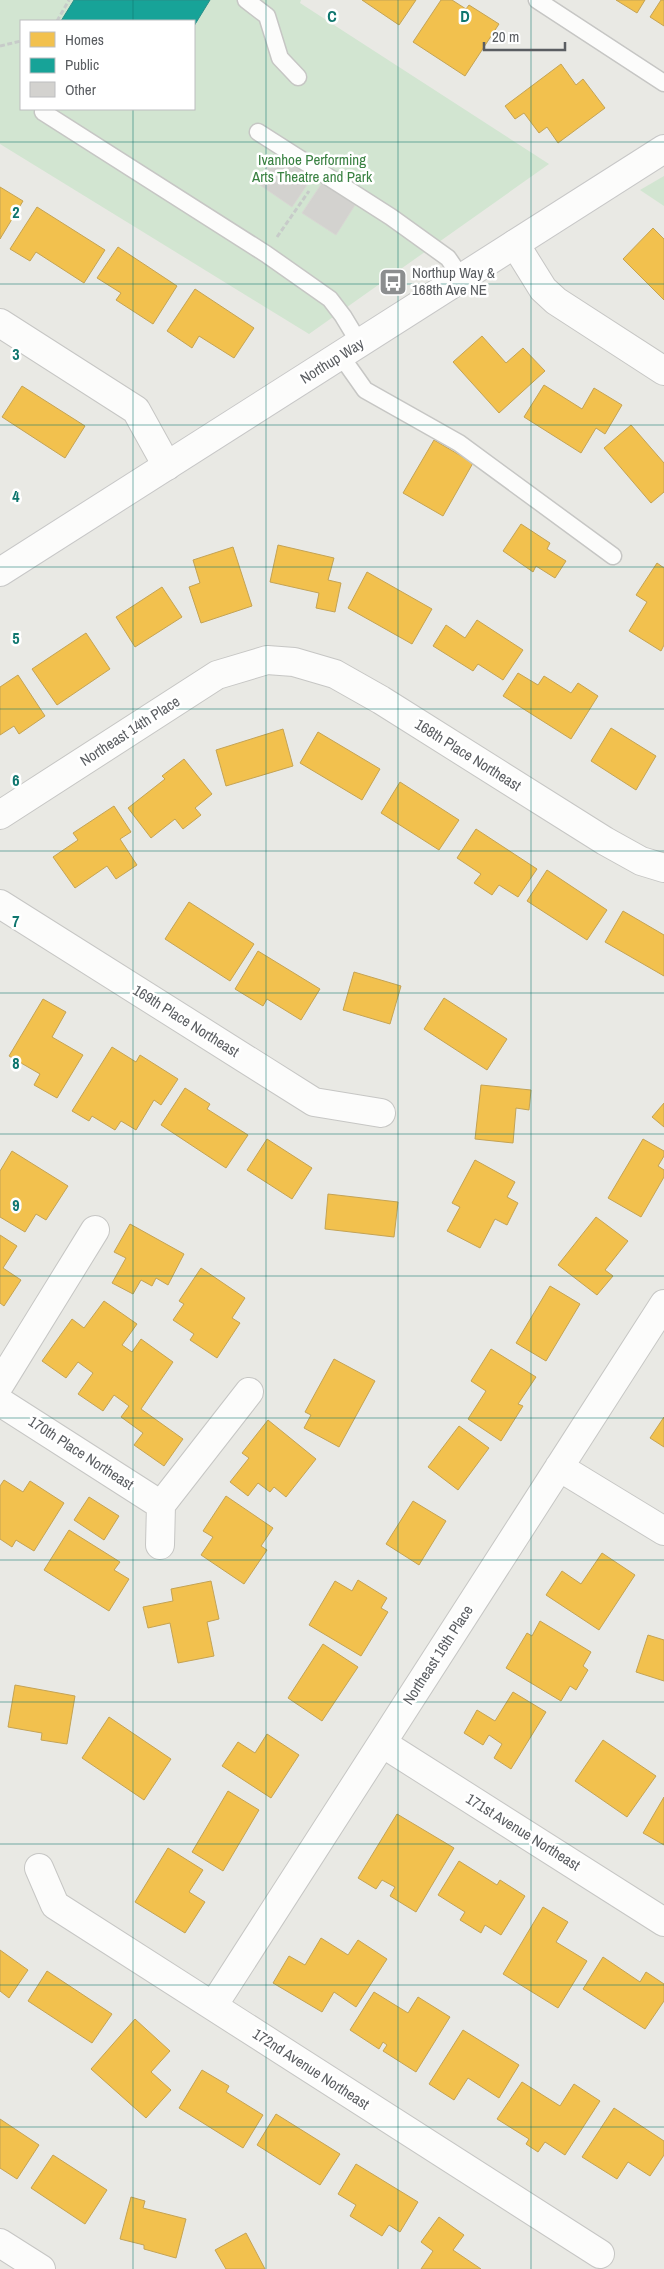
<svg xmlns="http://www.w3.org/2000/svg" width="664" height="2269" viewBox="0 0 664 2269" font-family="'Archivo Narrow',sans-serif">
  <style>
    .green { fill: #d2e5d1; fill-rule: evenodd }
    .homes { fill: #f2c14e; stroke: #c4a354 }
    .public { fill: #17a398; stroke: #2b8e88 }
    .building { fill: #d3d2cf; stroke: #d8d7d3 }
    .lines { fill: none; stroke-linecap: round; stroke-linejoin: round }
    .lane-casing { stroke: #c6c6c4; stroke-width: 19 }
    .street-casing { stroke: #c6c6c4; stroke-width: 30 }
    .secondary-casing { stroke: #c7c7c7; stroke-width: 30 }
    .path { stroke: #c7cbc9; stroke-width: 3; stroke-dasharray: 5 2.5; stroke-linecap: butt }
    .lane { stroke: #fcfcfb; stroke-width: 16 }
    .street { stroke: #fcfcfb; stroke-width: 28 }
    .secondary { stroke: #fcfcfb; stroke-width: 28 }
    .grid { fill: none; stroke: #0f766e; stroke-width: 1; stroke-opacity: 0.55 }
    .labels { text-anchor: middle; stroke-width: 5; stroke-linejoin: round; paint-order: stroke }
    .park-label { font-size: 15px; fill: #398141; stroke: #fff }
    .poi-label { font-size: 15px; fill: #5a5d61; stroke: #fff; text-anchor: start }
    .street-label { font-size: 15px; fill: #5a5d61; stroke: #fff }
    .grid-label { font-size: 16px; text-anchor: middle; font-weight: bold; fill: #0f766e; stroke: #fff; stroke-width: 5; stroke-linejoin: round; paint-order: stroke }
  </style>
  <rect width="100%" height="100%" fill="#e9e9e4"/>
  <path class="green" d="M0,0H301L300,3L549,164L309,334L0,144ZM21,21H194V109H21Z
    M664,176V206L640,190Z"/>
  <path class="homes" d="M362,0H416L399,25Z
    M441,0H452L466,9L469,5L499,24L465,76L413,42Z
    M616,0H645L637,13Z
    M661,0H664V26L650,17Z
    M561,64L576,85L583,79L605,108L558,143L547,127L539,133L524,113L515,119L505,106Z
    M0,187L23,201L0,239Z
    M37,207L105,250L84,283L36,252L30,261L10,249Z
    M653,228L664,239V300L623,259Z
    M118,247L177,286L153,324L116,300L121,293L97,278Z
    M195,289L254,328L234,358L199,336L192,348L167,331Z
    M482,336L506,363L523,348L545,371L499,413L453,362Z
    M544,385L582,409L594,388L622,405L605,434L596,428L581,453L524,417Z
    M22,386L85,426L65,458L2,417Z
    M631,425L664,463V492L651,503L604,448Z
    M434,440L473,463L443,516L403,493Z
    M521,524L550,543L547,549L566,561L555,578L536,566L533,572L503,551Z
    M278,545L334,558L328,580L341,583L335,612L316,608L319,593L270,582Z
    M233,547L252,606L201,623L189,587L200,583L193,560Z
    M657,563L664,568V645L661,651L629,631L647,602L636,595Z
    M367,572L432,609L412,644L348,608Z
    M162,587L182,617L135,647L116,617Z
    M477,620L523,650L503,680L478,664L473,671L433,646L446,625L465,638Z
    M86,633L110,669L57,705L32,669Z
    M518,673L538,685L544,676L571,693L578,683L598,696L571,739L503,696Z
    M18,675L45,716L19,734L14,726L0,735V687Z
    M611,728L656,756L636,790L591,761Z
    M283,729L293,766L226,786L216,750Z
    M318,732L380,769L362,800L300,763Z
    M184,759L212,794L195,808L201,815L183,829L175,819L151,838L128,808L165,779L162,776Z
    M400,782L459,820L439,850L381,813Z
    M114,806L131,832L120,839L137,865L116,879L107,866L75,888L53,857L78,840L73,833Z
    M476,829L537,869L518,897L499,885L492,895L474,883L481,874L457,858Z
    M547,870L607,910L587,940L527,901Z
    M189,902L254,944L230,981L165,939Z
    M623,911L664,935V976L605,942Z
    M258,951L320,989L301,1020L267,999L263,1006L235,989Z
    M354,972L401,986L390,1024L343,1010Z
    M444,998L507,1039L487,1070L424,1029Z
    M43,999L66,1012L52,1037L83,1055L57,1098L34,1085L40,1074L9,1056Z
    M112,1047L136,1062L140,1055L178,1079L161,1105L154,1100L136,1130L121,1121L115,1130L92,1116L89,1121L72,1111Z
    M481,1085L531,1090L529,1110L516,1108L513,1143L475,1139Z
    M185,1088L210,1104L207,1109L248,1135L226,1168L161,1125Z
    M664,1103V1127L652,1117Z
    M267,1139L312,1168L292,1199L247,1170Z
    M643,1139L664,1151V1156L658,1166L664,1170V1177L641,1217L608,1198Z
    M12,1151L68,1186L46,1220L36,1214L25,1232L0,1217V1171Z
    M475,1160L515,1182L507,1197L518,1203L507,1225L495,1219L480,1248L447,1231L460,1207L452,1203Z
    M328,1194L398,1202L394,1237L325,1229Z
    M596,1217L628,1241L605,1270L613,1276L597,1295L558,1265Z
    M130,1224L184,1254L168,1285L156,1278L152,1286L141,1280L133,1294L112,1283L126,1258L114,1252Z
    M0,1235L17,1246L3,1268L21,1280L4,1306L0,1303Z
    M201,1268L245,1298L232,1318L240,1323L217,1358L190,1340L194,1334L173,1320L184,1304L179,1301Z
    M550,1286L580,1304L546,1361L516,1343Z
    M104,1301L137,1324L122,1345L132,1352L141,1339L173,1362L141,1409L183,1439L164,1466L134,1445L143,1433L121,1417L129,1406L114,1395L103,1411L78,1394L93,1373L78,1362L66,1378L42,1361L72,1319L84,1328Z
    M491,1349L536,1377L518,1404L523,1406L501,1441L468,1419L486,1391L471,1381Z
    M334,1359L375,1381L339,1447L304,1428L311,1415L305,1412Z
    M664,1417V1447L650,1438Z
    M268,1420L316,1459L286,1497L274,1487L270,1492L258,1483L248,1496L230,1482L249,1458L242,1453Z
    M459,1426L489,1448L458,1490L428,1467Z
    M4,1480L23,1492L30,1481L64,1503L34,1551L16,1540L12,1547L0,1539V1486Z
    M226,1496L273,1528L261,1546L267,1550L244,1584L201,1555L213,1537L203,1531Z
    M89,1497L119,1516L104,1540L74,1520Z
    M413,1501L446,1521L419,1565L386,1544Z
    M69,1530L120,1562L114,1570L129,1579L109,1611L44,1570Z
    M602,1553L635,1575L599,1630L546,1595L562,1571L581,1584Z
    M358,1580L387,1598L381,1608L388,1612L361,1656L309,1625L335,1581L352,1591Z
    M211,1581L219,1619L207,1622L214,1656L178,1663L170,1623L148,1628L143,1607L173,1601L171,1589Z
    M540,1621L591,1652L583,1666L588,1670L576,1690L570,1686L561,1701L506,1668L527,1633L532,1636Z
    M648,1635L664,1640V1681L636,1672Z
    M323,1644L358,1667L322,1721L288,1698Z
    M15,1685L75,1696L67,1744L41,1740L42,1733L8,1727Z
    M513,1692L546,1712L511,1769L494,1758L502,1744L489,1735L483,1745L464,1733L477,1710L495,1721Z
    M109,1717L171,1759L144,1800L82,1758Z
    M267,1734L299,1755L271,1798L222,1766L238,1742L255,1753Z
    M603,1740L656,1776L627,1817L575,1781Z
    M228,1791L259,1810L223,1871L192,1852Z
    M664,1797V1845L643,1833Z
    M397,1814L454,1848L416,1912L390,1896L395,1887L382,1880L376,1889L358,1878Z
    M168,1848L203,1870L189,1892L205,1902L185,1933L135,1902Z
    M459,1861L497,1885L500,1880L525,1896L501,1935L485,1925L481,1933L460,1920L465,1912L438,1895Z
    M543,1907L568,1922L556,1942L587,1961L558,2008L503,1974Z
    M321,1938L348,1955L358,1940L387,1959L356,2007L334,1992L322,2012L273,1983L289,1956L305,1965Z
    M0,1950L28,1970L9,1998L0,1991Z
    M603,1957L640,1982L646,1972L664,1984V2001L645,2029L583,1989Z
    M47,1971L112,2014L92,2043L28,2001Z
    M374,1992L408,2013L418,1997L450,2017L416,2072L383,2051L387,2045L383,2042L379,2049L350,2030Z
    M135,2019L170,2051L151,2072L171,2090L146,2118L91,2069Z
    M463,2030L519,2065L499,2098L468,2078L454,2100L429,2084Z
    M202,2070L229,2086L226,2092L263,2115L243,2148L179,2108Z
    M522,2082L560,2106L574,2084L600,2101L565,2155L545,2142L538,2152L526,2144L529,2139L497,2119Z
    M614,2108L664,2141V2155L650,2176L628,2162L617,2179L582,2157Z
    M276,2114L340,2154L320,2185L257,2145Z
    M0,2119L39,2145L17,2179L0,2168Z
    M53,2155L107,2190L85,2224L31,2188Z
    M356,2164L418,2202L400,2232L389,2225L382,2236L350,2216L356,2205L338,2194Z
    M131,2197L145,2201L143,2208L186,2219L176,2258L144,2249V2245L120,2239Z
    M439,2217L464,2235L453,2250L481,2269H421L433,2251L421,2242Z
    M246,2233L265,2269H226L215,2250Z"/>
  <path class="public" d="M74,0H210L194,26V21H61Z"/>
  <path class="building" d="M278,152L313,176L292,207L257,183Z
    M322,183L355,205L336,235L302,213Z"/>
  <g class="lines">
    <defs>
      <path id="lane" d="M246,0L267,16L280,58L298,77
        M537,0L664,83
        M45,109L43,112L266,254L330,299L343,316L360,344
        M258,132L391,217L448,258L461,277
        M341,356L365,390L459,443L613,556"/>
      <path id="street" d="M515,244L543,289L556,301L664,371
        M0,323L136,410L167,466
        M0,815L217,675L267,660L294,662L335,674L381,700L605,841L641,861L664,868
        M0,904L314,1102L381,1113
        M0,1384L95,1230
        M0,1402L161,1505
        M559,1467L664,1531
        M160,1545L161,1505L249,1392
        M382,1743L664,1922
        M39,1868L55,1905L600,2254
        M213,2006L664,1304
        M0,2243L41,2269"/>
      <path id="secondary" d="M0,572L664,149"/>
    </defs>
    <use href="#lane" class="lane-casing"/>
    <use href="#street" class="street-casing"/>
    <use href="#secondary" class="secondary-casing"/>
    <path class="path" d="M57,21L69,0
      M0,46L21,41
      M277,237L309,191"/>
    <use href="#lane" class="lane"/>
    <use href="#street" class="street"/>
    <use href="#secondary" class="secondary"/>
  </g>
  <path class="grid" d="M133,0V21M266,0V2269M398,0V2269M531,0V2269M133,109V2269M0,142H664M0,284H664M0,425H664M0,567H664M0,709H664M0,851H664M0,993H664M0,1134H664M0,1276H664M0,1418H664M0,1560H664M0,1702H664M0,1844H664M0,1985H664M0,2127H664"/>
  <defs>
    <symbol id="bus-square" viewBox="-11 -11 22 22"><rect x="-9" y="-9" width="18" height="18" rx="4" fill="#8c8e8f" stroke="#fff"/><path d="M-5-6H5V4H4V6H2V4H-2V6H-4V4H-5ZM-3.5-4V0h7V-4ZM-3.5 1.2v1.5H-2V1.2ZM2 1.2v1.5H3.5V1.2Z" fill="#fff"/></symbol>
  </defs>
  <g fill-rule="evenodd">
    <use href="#bus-square" x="377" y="266" width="32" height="32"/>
  </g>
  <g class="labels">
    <g class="park-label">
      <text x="312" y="165">Ivanhoe Performing<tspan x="312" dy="17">Arts Theatre and Park</tspan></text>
    </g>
    <g class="poi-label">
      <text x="412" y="278">Northup Way &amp;<tspan x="412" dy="17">168th Ave NE</tspan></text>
    </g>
    <g class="street-label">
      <text transform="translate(332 361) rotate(-32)" y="5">Northup Way</text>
      <text transform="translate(130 731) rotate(-33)" y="5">Northeast 14th Place</text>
      <text transform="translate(468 755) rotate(32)" y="5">168th Place Northeast</text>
      <text transform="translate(186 1021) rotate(32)" y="5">169th Place Northeast</text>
      <text transform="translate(81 1453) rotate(33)" y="5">170th Place Northeast</text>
      <text transform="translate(438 1655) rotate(-57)" y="5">Northeast 16th Place</text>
      <text transform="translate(523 1832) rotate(32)" y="5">171st Avenue Northeast</text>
      <text transform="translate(311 2069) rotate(33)" y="5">172nd Avenue Northeast</text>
    </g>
  </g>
  <g class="grid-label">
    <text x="332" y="22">C</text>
    <text x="465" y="22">D</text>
    <text x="16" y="218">2</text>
    <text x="16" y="360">3</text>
    <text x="16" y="502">4</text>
    <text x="16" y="644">5</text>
    <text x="16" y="786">6</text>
    <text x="16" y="927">7</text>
    <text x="16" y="1069">8</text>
    <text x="16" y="1211">9</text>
  </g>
  <rect x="20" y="20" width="175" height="90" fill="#ffffff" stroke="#bdbec0"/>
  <rect x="30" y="32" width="25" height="15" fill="#f2c14e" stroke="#bdbec0"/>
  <text x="65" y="45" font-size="15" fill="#5a5d61">Homes</text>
  <rect x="30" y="58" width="25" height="15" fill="#17a398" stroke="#bdbec0"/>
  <text x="65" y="70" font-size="15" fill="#5a5d61">Public</text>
  <rect x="30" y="82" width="25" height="15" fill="#d3d2cf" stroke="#bdbec0"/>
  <text x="65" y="95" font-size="15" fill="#5a5d61">Other</text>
  <path d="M484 42v8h81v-8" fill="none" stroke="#5a5d61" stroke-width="2.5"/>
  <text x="492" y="42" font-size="15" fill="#5a5d61" stroke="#ffffff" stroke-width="4" paint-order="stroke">20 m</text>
</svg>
